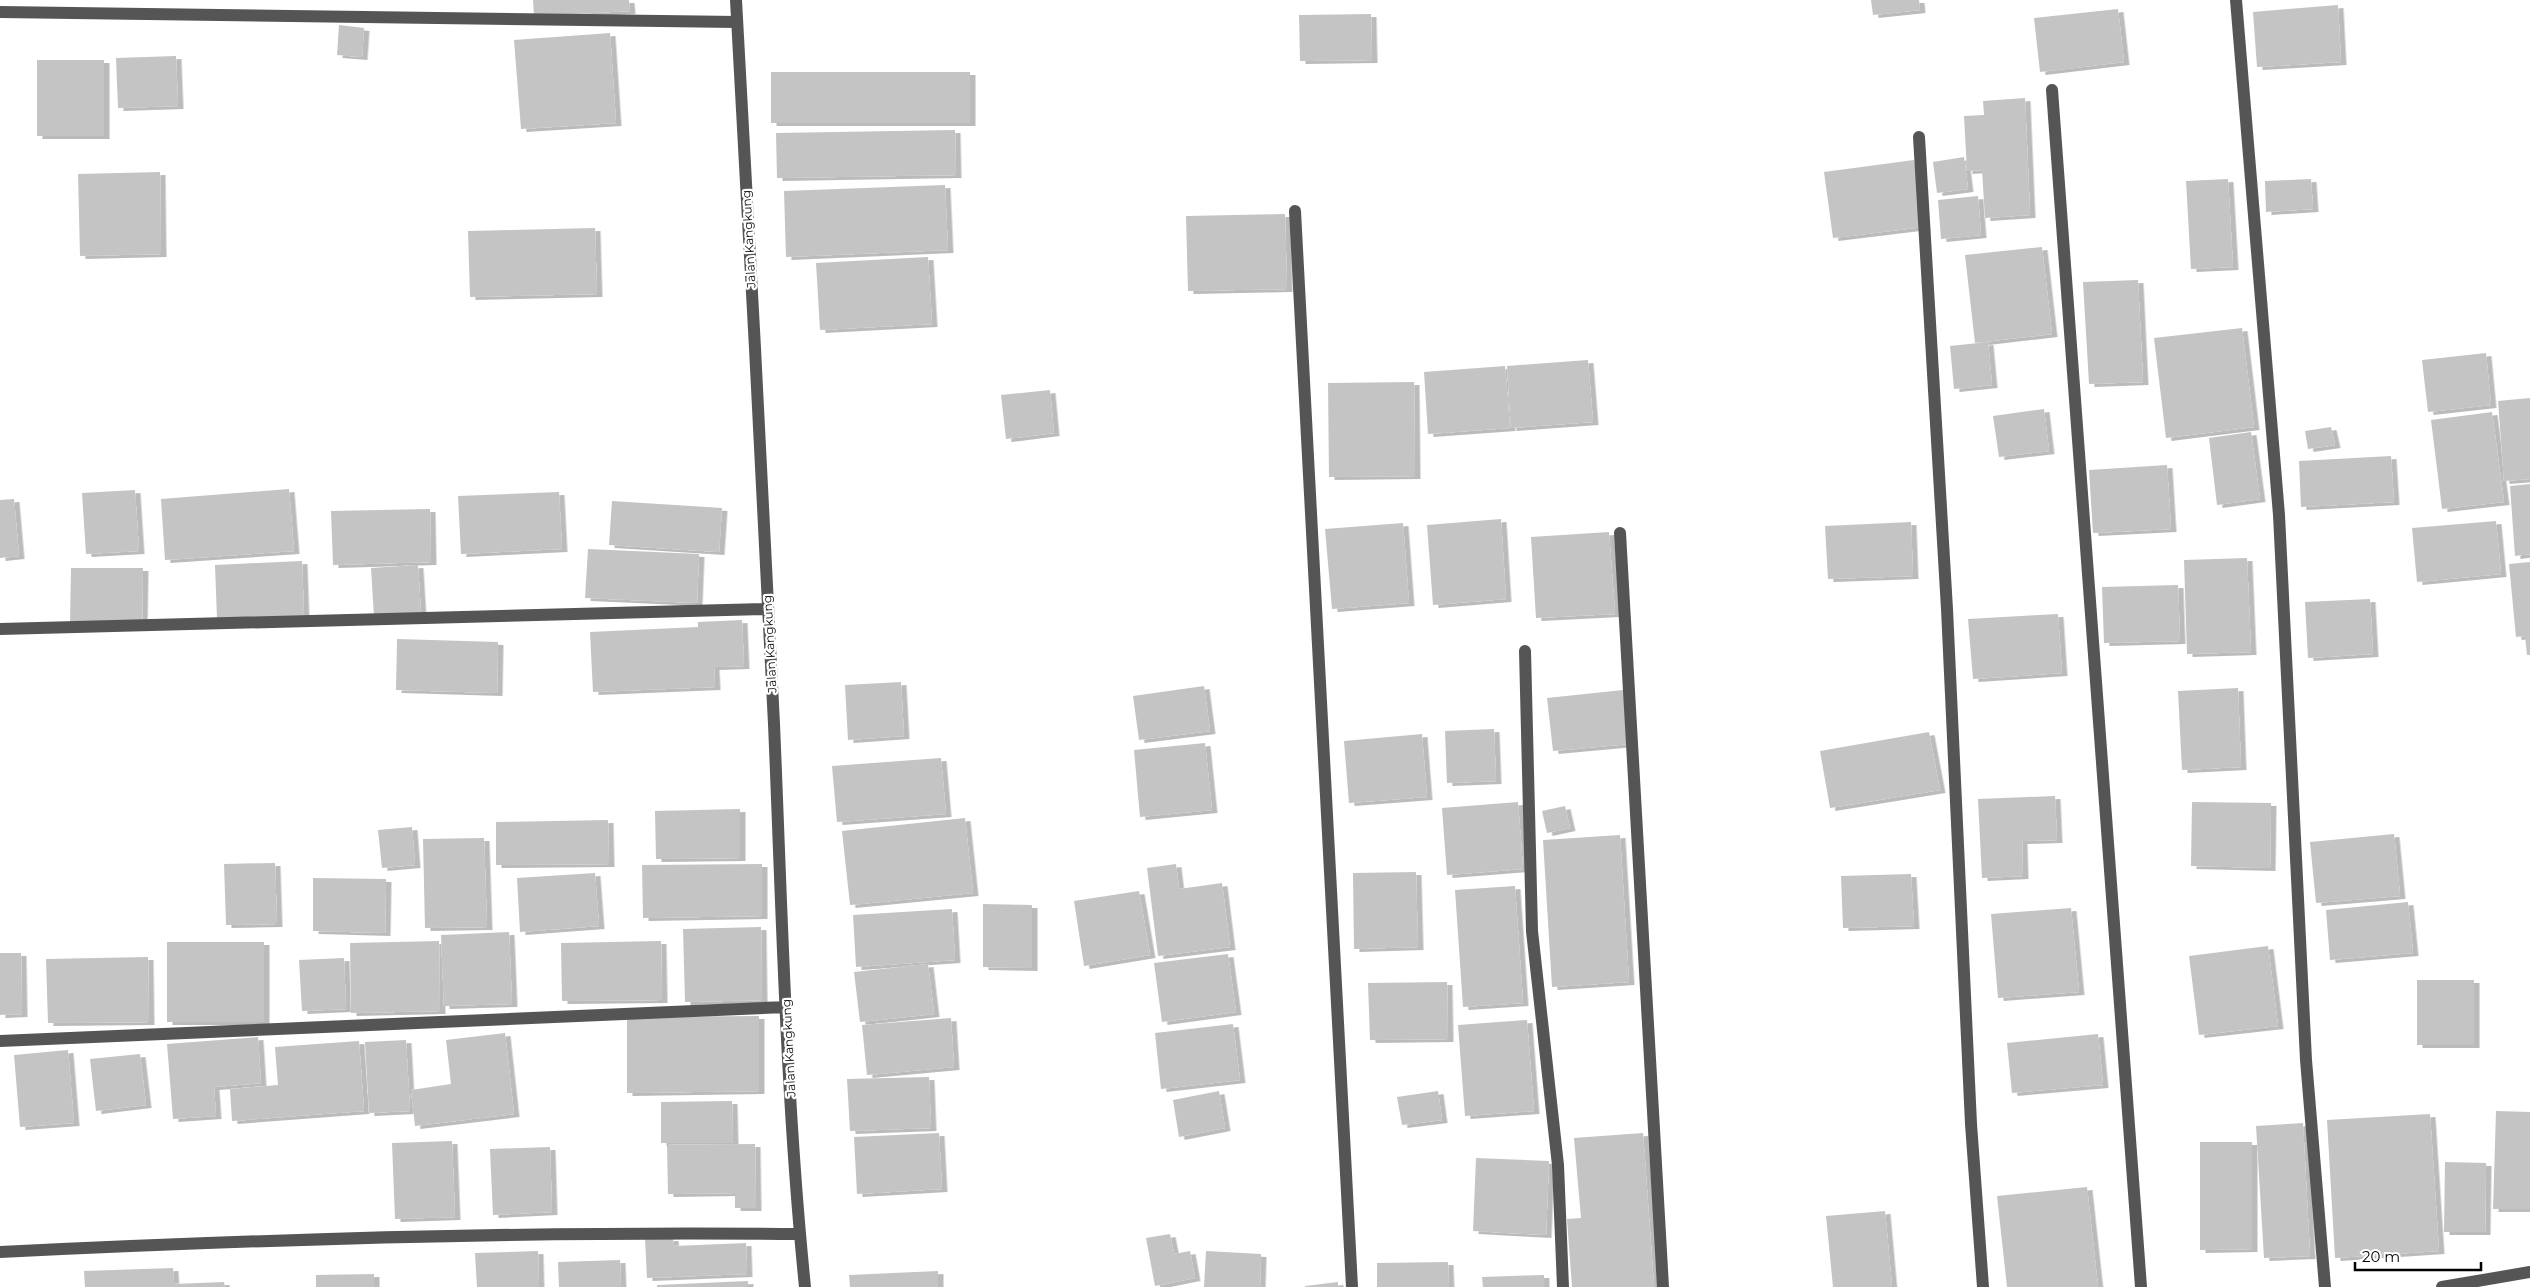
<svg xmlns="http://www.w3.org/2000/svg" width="2530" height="1287" viewBox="0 0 2530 1287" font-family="Montserrat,sans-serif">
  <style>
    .building { fill: #c4c4c4; filter: url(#shadow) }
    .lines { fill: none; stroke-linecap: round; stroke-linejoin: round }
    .minor { stroke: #555; stroke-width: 12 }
    .labels { text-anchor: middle; stroke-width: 4.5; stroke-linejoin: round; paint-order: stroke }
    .street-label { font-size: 12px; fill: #000; stroke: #fff }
  </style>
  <defs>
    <filter id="shadow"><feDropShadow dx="5.5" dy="3" stdDeviation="0" flood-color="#0004"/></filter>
  </defs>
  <rect width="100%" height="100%" fill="#fff"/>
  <path class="building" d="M533,0H629L630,11L534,16Z
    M1871,0H1919L1920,10L1873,15Z
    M2338,5L2341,62L2257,67L2253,12Z
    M2118,9L2124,62L2040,72L2034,18Z
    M1371,14L1372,60L1300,61L1299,15Z
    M339,25L364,28L362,57L337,55Z
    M610,33L616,123L521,129L514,40Z
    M176,56L178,106L118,108L116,58Z
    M37,60H104V136H37Z
    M771,72H970V123H771Z
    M2025,98L2030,215L1985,218L1982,170L1967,171L1964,116L1984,115L1983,101Z
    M955,130L956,175L777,178L776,133Z
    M1964,157L1968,189L1937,193L1933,162Z
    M1914,160L1923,227L1833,238L1824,172Z
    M160,172L161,254L80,256L78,174Z
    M2228,179L2233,267L2191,269L2186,181Z
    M2311,179L2313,209L2266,212L2265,181Z
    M945,185L948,250L786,257L784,191Z
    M1978,196L1981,235L1941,239L1938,200Z
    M1285,214L1287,289L1188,291L1186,216Z
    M595,228L597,294L470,297L468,231Z
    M2042,247L2052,334L1975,343L1965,255Z
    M928,257L932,324L820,330L816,263Z
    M2138,280L2143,382L2089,384L2083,282Z
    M2242,328L2254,427L2166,438L2154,338Z
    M1988,342L1992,385L1954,389L1950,346Z
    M2486,353L2491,405L2428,412L2422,360Z
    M1588,360L1593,422L1511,428L1507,366Z
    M1505,366L1510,428L1428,434L1424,372Z
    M1414,382L1415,476L1329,477L1328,383Z
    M1050,390L1054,433L1006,439L1001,395Z
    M2530,398V479L2504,481L2498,401Z
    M2044,409L2049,451L1999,457L1993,416Z
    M2492,412L2504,502L2442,509L2431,420Z
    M2331,427L2335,445L2308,449L2305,431Z
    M2251,432L2260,499L2217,505L2209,438Z
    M2391,456L2394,502L2301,507L2299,461Z
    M2167,465L2171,529L2093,533L2089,470Z
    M2530,484V554L2515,556L2510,486Z
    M289,489L294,551L165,560L161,499Z
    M135,490L139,551L86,554L82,493Z
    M559,492L562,549L461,554L458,496Z
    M14,499L19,556L0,558V500Z
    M612,501L722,508L719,552L609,545Z
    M430,509L431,562L333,565L331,511Z
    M1501,519L1506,599L1433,605L1427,525Z
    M2496,521L2501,574L2417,582L2412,528Z
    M1911,522L1913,576L1828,579L1825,526Z
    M1403,523L1409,603L1332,609L1325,529Z
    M1609,532L1615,614L1536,618L1531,537Z
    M588,549L699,554L697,603L585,598Z
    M2247,558L2251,652L2187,654L2184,560Z
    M302,561L304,616L217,619L215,565Z
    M2530,562V655H2527L2525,636L2516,637L2509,564Z
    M418,565L421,614L374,617L371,568Z
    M71,568H143L142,624L70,622Z
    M2178,585L2180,641L2104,643L2102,587Z
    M2370,599L2373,654L2308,658L2305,602Z
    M2058,614L2062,673L1973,679L1968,619Z
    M742,620L744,666L714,667L715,687L593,692L590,632L698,627V622Z
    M397,639L498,642L497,693L396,690Z
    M901,682L904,736L848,740L845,685Z
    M1204,686L1210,731L1139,740L1133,696Z
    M2238,688L2241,767L2182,770L2178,691Z
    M1623,690L1629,744L1553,751L1547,698Z
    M1494,729L1496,781L1447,783L1445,731Z
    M1929,732L1940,790L1830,808L1820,751Z
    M1422,734L1427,797L1349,803L1344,741Z
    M1205,743L1212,810L1140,817L1134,750Z
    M941,758L946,814L837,822L832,766Z
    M2055,796L2057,840L2022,841L2023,876L1982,878L1978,799Z
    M1518,802L1523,869L1447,875L1442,808Z
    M2192,802L2271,803L2270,868L2191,866Z
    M1565,806L1570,828L1547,833L1542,811Z
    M740,809V858L656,859L655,811Z
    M965,818L973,893L850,905L842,831Z
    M608,820L609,864L496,865V822Z
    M412,827L415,865L382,868L378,830Z
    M2394,834L2400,896L2316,903L2310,842Z
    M1620,835L1629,982L1552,987L1543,840Z
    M484,838L487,927L425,928L423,839Z
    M275,863L277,924L226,925L224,864Z
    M762,864V916L643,918L642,865Z
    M1176,864L1179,889L1222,883L1230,947L1158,956L1147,868Z
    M1416,872L1418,947L1354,949L1353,873Z
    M595,873L599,926L520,932L517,878Z
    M1911,874L1914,926L1843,928L1841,876Z
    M313,878L386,879L385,933L313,931Z
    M1515,886L1523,1003L1463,1007L1455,890Z
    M1139,891L1150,955L1084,966L1074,901Z
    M2408,902L2413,953L2330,960L2326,910Z
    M983,904L1032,905V968L983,967Z
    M2071,908L2079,992L1998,998L1991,914Z
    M952,909L955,960L856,967L853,915Z
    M761,927L762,1000L685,1002L683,929Z
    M509,932L512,1004L444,1006L441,935Z
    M439,941L440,1011L351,1013L350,943Z
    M661,941L662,1000L562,1001L561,943Z
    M167,942H264V1022H167Z
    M2268,946L2278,1026L2199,1035L2189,956Z
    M0,953H21L22,1014L0,1015Z
    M1228,954L1236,1012L1162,1022L1154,963Z
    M148,957L149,1022L48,1023L46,959Z
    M344,958L346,1009L302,1011L299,960Z
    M928,964L934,1014L860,1022L854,972Z
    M2417,980H2474V1045H2417Z
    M1447,982L1448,1039L1370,1040L1368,983Z
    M759,1016V1091L627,1093V1017Z
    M951,1018L954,1067L867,1075L862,1025Z
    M1527,1020L1534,1111L1465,1116L1458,1025Z
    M1233,1024L1240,1080L1161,1089L1155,1033Z
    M505,1033L514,1114L415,1126L411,1090L451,1084L446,1040Z
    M2098,1034L2103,1085L2012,1093L2007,1043Z
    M258,1037L261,1083L214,1087L216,1116L173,1119L167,1044Z
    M406,1040L410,1111L369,1113L365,1042Z
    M359,1041L364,1111L232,1121L230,1089L278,1085L275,1047Z
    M68,1050L74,1123L20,1127L14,1055Z
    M140,1054L146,1105L96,1111L90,1059Z
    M929,1077L931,1128L850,1131L847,1079Z
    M1219,1091L1225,1128L1179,1137L1173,1100Z
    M1438,1091L1442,1120L1402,1125L1397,1097Z
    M732,1101L733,1143H661V1102Z
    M2496,1111L2530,1112V1209H2493Z
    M2430,1114L2439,1251L2335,1258L2327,1120Z
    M2303,1123L2310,1256L2264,1258L2256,1126Z
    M939,1133L942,1189L857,1194L854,1137Z
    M1643,1133L1654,1287H1572L1567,1219L1581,1218L1574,1138Z
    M452,1141L455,1217L395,1219L392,1143Z
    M2200,1142H2252V1249L2200,1250Z
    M755,1144L756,1208H735V1193L668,1194L667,1145Z
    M550,1147L552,1212L493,1215L490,1149Z
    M1476,1158L1549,1161L1546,1235L1473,1231Z
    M2445,1162L2486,1163L2485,1232H2444Z
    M2087,1187L2098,1287H2007L1997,1196Z
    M1885,1211L1892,1287H1833L1826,1216Z
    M1170,1234L1174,1254L1190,1251L1195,1278L1155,1286L1146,1238Z
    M673,1238L674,1246L746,1243L747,1274L647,1278L645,1239Z
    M538,1251L539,1287H477L475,1253Z
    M1206,1251L1261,1254L1260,1287H1204Z
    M620,1260L621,1287H559L558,1262Z
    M1448,1262L1449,1287H1377V1263Z
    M173,1268L174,1284L224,1282L225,1287H85L84,1271Z
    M938,1271V1287H850L849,1275Z
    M374,1274V1287H316V1275Z
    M1544,1275V1287H1483L1482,1277Z
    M748,1281V1287H657V1285Z
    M1338,1282V1287H1305V1286Z"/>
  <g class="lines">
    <path class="minor" d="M736,0C749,241 763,483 774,724C782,912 786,1100 805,1287
      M2236,0L2279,515L2306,1060L2325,1287
      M0,12L737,22
      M2052,90L2141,1287
      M1919,137L1947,609L1971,1124L1983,1287
      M1295,211L1352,1287
      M1620,533L1663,1287
      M0,629L768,609
      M1525,651L1532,931L1558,1165L1563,1287
      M0,1041L786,1007
      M0,1252C266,1239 533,1231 799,1234
      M2442,1287L2530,1272"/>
  </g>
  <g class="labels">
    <g class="street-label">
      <text transform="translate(749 239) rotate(-93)" y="4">Jalan Kangkung</text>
      <text transform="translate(770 644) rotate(-93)" y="4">Jalan Kangkung</text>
      <text transform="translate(789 1048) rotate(-93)" y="4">Jalan Kangkung</text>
    </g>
  </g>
  <path d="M2355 1262v8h126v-8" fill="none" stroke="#000000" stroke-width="2.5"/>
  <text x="2362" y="1262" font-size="15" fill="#000000" stroke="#ffffff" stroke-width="4" paint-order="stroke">20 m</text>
</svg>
